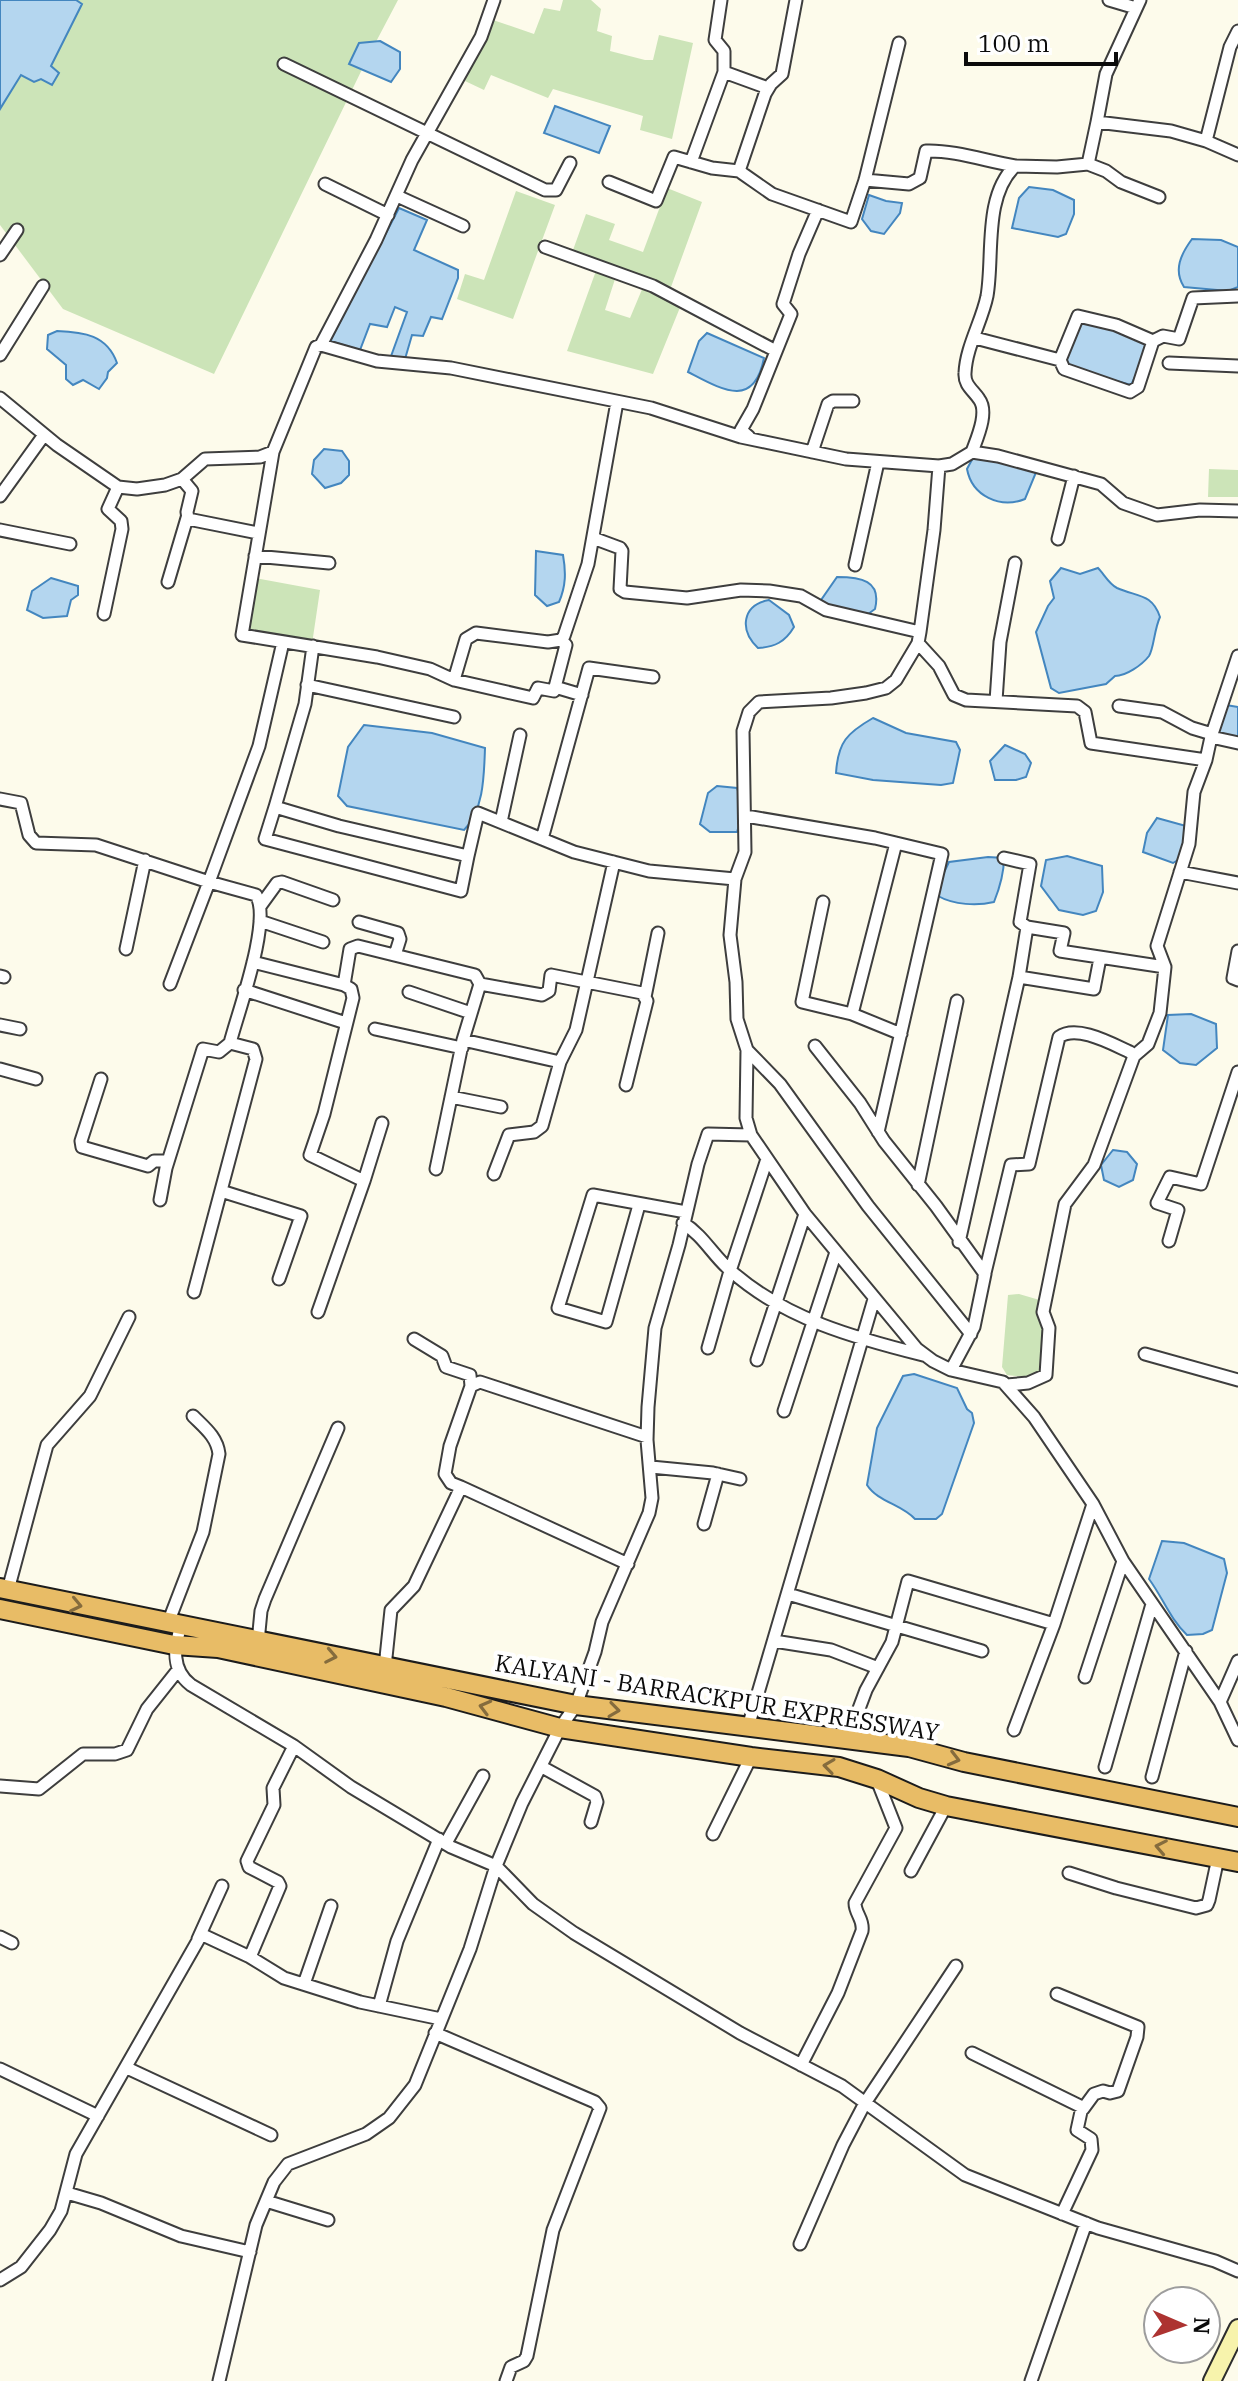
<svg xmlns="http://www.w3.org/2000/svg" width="1238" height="2381" viewBox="0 0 1238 2381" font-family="'IBM Plex Serif',serif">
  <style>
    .green { fill: #cce4b8 }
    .water { fill: #b4d6ef; stroke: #4386bf; stroke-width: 2 }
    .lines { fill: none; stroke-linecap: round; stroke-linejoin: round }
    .minor-casing { stroke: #3e3e3e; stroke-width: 15 }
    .secondary-casing { stroke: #2d2d2d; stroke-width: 20 }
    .trunk-casing { stroke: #1c1c1c; stroke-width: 22 }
    .minor { stroke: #fff; stroke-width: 11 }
    .secondary { stroke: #f7f3ac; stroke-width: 16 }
    .trunk { stroke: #e8bc66; stroke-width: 18 }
    .oneway { stroke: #856c3d }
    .labels { text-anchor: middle; stroke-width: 8; stroke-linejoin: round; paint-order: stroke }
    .street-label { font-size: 24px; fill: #0b0b0b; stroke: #fff }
  </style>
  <rect width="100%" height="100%" fill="#fdfbeb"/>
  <path class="green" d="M0,0H398L369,55L214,374L63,309L0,225Z
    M563,0H591L601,9L597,31L612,36L610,51L645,60H653L659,35L693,43L672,139L640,130L643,116L553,89L548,98L491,75L484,90L465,81L493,20L534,34L544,8L560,11Z
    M667,188L702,202L671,287L573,250L586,214L615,224L609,240L643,252Z
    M516,191L555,205L513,319L457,299L465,274L484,280Z
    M597,268L616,276L605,310L630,318L643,287L681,305L653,374L567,351Z
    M1209,469L1238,470V497H1208Z
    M255,578L320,590L312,644L240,634Z
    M1019,1294L1043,1301L1046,1330L1041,1371L1026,1377L1007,1375L1002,1367L1008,1295Z"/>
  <path class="water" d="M0,0H76L82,4L51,66L59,73L52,85L41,79L34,82L21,75L0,109Z
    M380,41L400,52V69L391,82L349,64L359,43Z
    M555,106L610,126L599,153L544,133Z
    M1029,187L1053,190L1074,200V214L1066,234L1058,237L1012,228L1019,198Z
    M869,195L886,201L902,203L900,213L884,234L871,231L862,219Z
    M399,208L427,220L414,250L458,270V278L442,319L431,317L423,336L412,335L405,359H390L407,312L395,307L387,327L370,324L360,350L330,341Z
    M1192,239L1221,240L1238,247V287L1228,291L1184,287C1173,270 1181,254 1192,239Z
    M1083,319L1148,340L1140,367L1131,385L1073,369L1065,361Z
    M57,331C84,332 107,335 117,363L108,372L107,378L99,389L83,380L73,385L66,379V365L47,349L48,335Z
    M707,333L764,358C754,410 721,389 688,372L699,341Z
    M324,449L342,451L349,461V475L341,483L325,488L312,474L314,460Z
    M975,454L1037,470L1025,499C1000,509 972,496 967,469Z
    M536,551L563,555C566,572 566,586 559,602L547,606L535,595Z
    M1061,568L1080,574L1098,568C1104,574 1109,584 1117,588C1137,597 1152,593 1160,617C1154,630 1154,648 1149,656C1142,665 1126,676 1115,676L1106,684L1059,693L1051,688L1036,632L1048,606L1054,598L1050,581Z
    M837,577C860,577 882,580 875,609L864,617L819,603Z
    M51,578L78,586V595L71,600L67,616L43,618L27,610L32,591Z
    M769,600L789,615L794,627C785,642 775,647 758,648C739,630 742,605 769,600Z
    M1226,705L1238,707V739L1220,735L1217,727Z
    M873,718L906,733L956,742L960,750L953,783L941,785L873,780L836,773C838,742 847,733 873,718Z
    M364,725L432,733L485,748C484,775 484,810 464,830L347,806L338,796L348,747Z
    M1005,745L1025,754L1031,763L1026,777L1016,780H995L990,761Z
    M717,786L737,788C743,802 742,818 737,832H710L700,824L708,793Z
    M1157,818L1186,826L1183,857L1173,863L1143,852L1147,833Z
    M1067,856L1102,866L1103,892L1096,911L1083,915L1059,910L1041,886L1046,860Z
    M988,857L1004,858C1004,874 1000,887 994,902C977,906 954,905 938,896L937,887L949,862Z
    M1191,1014L1216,1024L1217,1048L1196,1065L1180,1063L1163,1050L1168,1015Z
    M1113,1150L1127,1152L1137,1164L1133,1180L1119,1187L1104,1180L1101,1165Z
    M914,1374L957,1388L967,1409L972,1413L974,1423L942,1514L936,1519H915C901,1504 878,1502 867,1485L877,1428L903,1376Z
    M1162,1541L1184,1543L1224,1559L1227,1573L1212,1630L1203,1634L1187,1635C1170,1619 1163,1598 1149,1579Z"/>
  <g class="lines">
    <defs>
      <path id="minor" d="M721,0L715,40L724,51V72
        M796,0L782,74L771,84L765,94L739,171L772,194L851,222L865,180L899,43
        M1109,0L1136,8
        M284,64L545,190H556L570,163
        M1097,122L1106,74L1140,0
        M1206,141L1238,155
        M691,162L724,72L768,88
        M1088,164L1106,171L1121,182L1159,197
        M865,180L909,184L920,178L926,151C954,150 986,161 1015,166
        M609,182L656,201L674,157L712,168L739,171
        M325,184L388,215
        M397,196L463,226
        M545,247L653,286L776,351
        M0,255L17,230
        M975,338L1060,360L1064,369L1130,392L1138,387L1153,341L1116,325L1078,316L1060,360
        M1153,341L1163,336L1179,339L1193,298L1238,296
        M321,345L376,240L412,160L481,37L494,0
        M0,355L43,286
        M1169,363L1238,366
        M0,398L57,445L118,487L137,489L165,485L182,479L205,459L260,457L273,452
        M749,437L741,430L753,409L791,314L783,304L799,254L818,210
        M812,452L828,404L833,401H853
        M972,452L998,456L1101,484L1123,503L1157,515L1200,510L1238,511
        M182,479L192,491L187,512L188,519L258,533
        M0,496L44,435
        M0,530L70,544
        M593,538L620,548L622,551L620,589L625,592L687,598L741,590L769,591L801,596L826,610L920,632
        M1058,539L1074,476
        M255,556L329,563
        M855,565L878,462
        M168,582L187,518
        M104,614L122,529L121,521L108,509L118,487
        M561,640L566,645L554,691L538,688L533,698L454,680L430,669L377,657L242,635L273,452L316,347L321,345L377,361L451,368L651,408L741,437L846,459L939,466
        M918,643L939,666L954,695L966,700L1077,706L1085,712L1091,743L1206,760
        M313,646L305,704L275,807L339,826L468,856L478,813L574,852L649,871L735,879
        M1238,656L1211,737L1238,743
        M454,680L466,639L476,633L548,642L561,640L564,636L588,564L617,402
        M307,685L454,717
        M555,687L582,695
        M996,701L1000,642L1015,563
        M1119,706L1162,712L1192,728L1212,734
        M0,799L21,803L29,835L36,843L96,845L209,882L170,984
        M275,807L265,839L461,891L468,856
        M746,816L875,838L942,854L878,1132
        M501,822L520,735
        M542,839L589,668L653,677
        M1004,858L1030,864L1020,922L1027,927L1064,933L1060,951L1165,967
        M1180,872L1238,883
        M823,902L802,1002L852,1014L901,1034
        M261,905L277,883L282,882L333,900
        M260,921L323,942
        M359,922L398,933L400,939L395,955
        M126,949L145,860
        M1238,951L1233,978L1238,980
        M253,962L344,985
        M0,976L4,977
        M1019,977L1094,989L1100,958
        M244,990L346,1023
        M409,992L471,1013
        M645,997L658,933
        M852,1014L896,843
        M0,1025L20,1029
        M375,1029L462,1048
        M815,1046L860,1103L884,1141L936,1206L985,1274L974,1327L951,1370
        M747,1050L780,1084L868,1206L971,1334
        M1134,1056L1148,1044L1160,1013L1165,967L1157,946L1189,844L1194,792L1206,760L1211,737
        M560,1062L463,1040L480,984L542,995L549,991L551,975L642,993L647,1001L626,1085
        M0,1069L36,1079
        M101,1079L81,1141L82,1147L148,1166L154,1161H168
        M451,1097L501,1107
        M751,1135L805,1214L917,1349L933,1361L951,1370L1003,1382L1034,1417L1093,1504L1123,1561L1220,1702L1238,1740
        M436,1169L463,1040
        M494,1174L509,1135L534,1132L542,1126L560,1062L576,1030L614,862
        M364,1181L382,1123
        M918,1185L957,1001
        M221,1191L301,1216L279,1279
        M160,1200L166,1168L203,1049L219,1052L230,1043C238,1012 272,920 256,895L209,882L259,746L283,642
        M639,1205L606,1322L558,1308L593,1195L686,1212
        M683,1223C704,1236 713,1256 731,1271C785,1319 855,1338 923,1355
        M1169,1241L1178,1210L1157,1203L1170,1177L1201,1184L1238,1072
        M959,1242L1019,977L1027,927
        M984,1277L1011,1165L1029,1164L1059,1037C1077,1024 1112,1044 1130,1052L1134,1056L1094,1165L1065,1204L1043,1312L1049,1328L1046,1375L1028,1383L1007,1385
        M194,1292L256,1059L253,1049L230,1043
        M318,1312L364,1181L310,1155L324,1114L353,998L351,989L344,985L350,949L358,946L475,975L480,984
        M414,1339L442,1356L446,1367L470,1375L471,1386
        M708,1348L730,1271L767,1159
        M1145,1354L1238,1380
        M757,1360L805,1214
        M784,1411L836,1252
        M651,1467L713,1473L740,1479
        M461,1487L451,1483L445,1474L450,1446L471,1386L480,1382L647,1437
        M704,1524L718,1474
        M8,1590L47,1445L90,1396L129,1317
        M788,1594L982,1651
        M168,1623L203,1532L219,1454C217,1437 205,1428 193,1416
        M181,1626C174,1647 171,1670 191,1685L294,1746L351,1787L451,1847L496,1866L533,1904L574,1933L740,2033L842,2086L965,2175L1098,2228L1215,2261L1238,2271
        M774,1641L831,1650L878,1668
        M258,1642L261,1611L265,1599L338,1428
        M385,1667L391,1610L414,1586L461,1487L628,1564
        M1085,1677L1123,1561
        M1220,1702L1238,1661
        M854,1722L866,1690L892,1642L908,1581L1054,1624
        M748,1727L874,1299
        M1014,1730L1054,1624L1093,1504
        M542,1767L595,1796L597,1802L591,1822
        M1105,1767L1152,1604
        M1152,1777L1186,1651
        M0,1786L39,1789L83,1754H115L127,1750L147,1709L178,1670
        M713,1834L751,1757
        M446,1843L483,1776
        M911,1871L946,1806
        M1069,1873L1116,1888L1196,1908L1207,1905L1209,1900L1218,1858
        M0,1937L12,1943
        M198,1939L222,1886
        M250,1957L280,1886L278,1882L249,1867L247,1861L274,1805L273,1788L294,1746
        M304,1984L331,1906
        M1057,1994L1138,2027L1137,2037L1118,2091L1110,2093L1103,2091L1094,2094L1083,2109
        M379,2006L397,1941L439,1839
        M435,2033L595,2102L600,2108L553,2230L527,2356L524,2361L511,2367L506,2381
        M972,2053L1082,2107L1077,2130L1091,2139L1092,2150L1062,2214
        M801,2065L838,1993L862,1931C864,1919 855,1914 855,1903L896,1828L877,1780
        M127,2068L271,2135
        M0,2069L98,2116
        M67,2193L101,2203L181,2236L250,2252
        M266,2201L328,2220
        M800,2244L843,2145L865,2103L956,1966
        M0,2280L21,2267L50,2230L61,2211L76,2154L200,1937L205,1936L250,1957L284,1978L360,2002L441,2019
        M219,2381L256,2225L274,2182L288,2164L366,2134L389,2118L415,2085L470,1949L496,1866L522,1803L560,1728L576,1705L595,1652L602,1622L649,1513L652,1498L647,1440L648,1407L655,1328L679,1245L698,1164L708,1134L751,1135L746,1118L747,1050L737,1019L736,982L730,935L735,879L745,852L743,731L749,712L759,702L831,698L866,693L886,688L896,680L918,643L920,632L934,530L939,466L952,464L972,452C977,438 989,412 979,399C973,390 964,385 965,373C966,347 982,321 987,296C994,256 983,197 1015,166L1057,167L1088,164L1097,122L1171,131L1206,141L1230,47L1238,31
        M1031,2381L1086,2223"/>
      <path id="secondary" d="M1212,2381L1238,2328"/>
      <path id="trunk" d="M0,1588L576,1705L909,1747L964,1762L1238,1817
        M0,1609L174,1645L218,1648L446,1697L560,1728L751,1757L839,1767L877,1779L919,1798L946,1806L1238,1862"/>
    </defs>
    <use href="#minor" class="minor-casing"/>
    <use href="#secondary" class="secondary-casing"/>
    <use href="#trunk" class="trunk-casing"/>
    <use href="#minor" class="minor"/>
    <use href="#secondary" class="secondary"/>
    <use href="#trunk" class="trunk"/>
  </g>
  <defs><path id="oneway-chevron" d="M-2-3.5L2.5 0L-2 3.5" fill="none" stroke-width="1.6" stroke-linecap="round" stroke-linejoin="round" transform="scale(2)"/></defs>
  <g class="oneway">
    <use href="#oneway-chevron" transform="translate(76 1605) rotate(12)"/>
    <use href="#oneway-chevron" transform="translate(331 1656) rotate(11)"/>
    <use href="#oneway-chevron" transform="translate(485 1707) rotate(-165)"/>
    <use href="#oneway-chevron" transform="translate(614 1710) rotate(8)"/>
    <use href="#oneway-chevron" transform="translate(954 1759) rotate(14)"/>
    <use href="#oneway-chevron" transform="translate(829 1766) rotate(-172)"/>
    <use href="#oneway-chevron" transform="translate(1161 1847) rotate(-169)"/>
  </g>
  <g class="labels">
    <g class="street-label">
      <text transform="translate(717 1698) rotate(9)" y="8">KALYANI - BARRACKPUR EXPRESSWAY</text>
    </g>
  </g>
  <g transform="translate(1182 2325) rotate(92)"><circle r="38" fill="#ffffff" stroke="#9d9d9d" stroke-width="2"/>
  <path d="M0-6L14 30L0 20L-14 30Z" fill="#ad3331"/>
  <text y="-12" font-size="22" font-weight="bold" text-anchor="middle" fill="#0b0b0b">N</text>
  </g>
  <path d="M966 52v12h150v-12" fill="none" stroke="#0b0b0b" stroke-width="4"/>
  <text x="978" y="52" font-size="24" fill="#0b0b0b" stroke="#ffffff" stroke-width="6" paint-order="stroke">100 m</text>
</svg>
